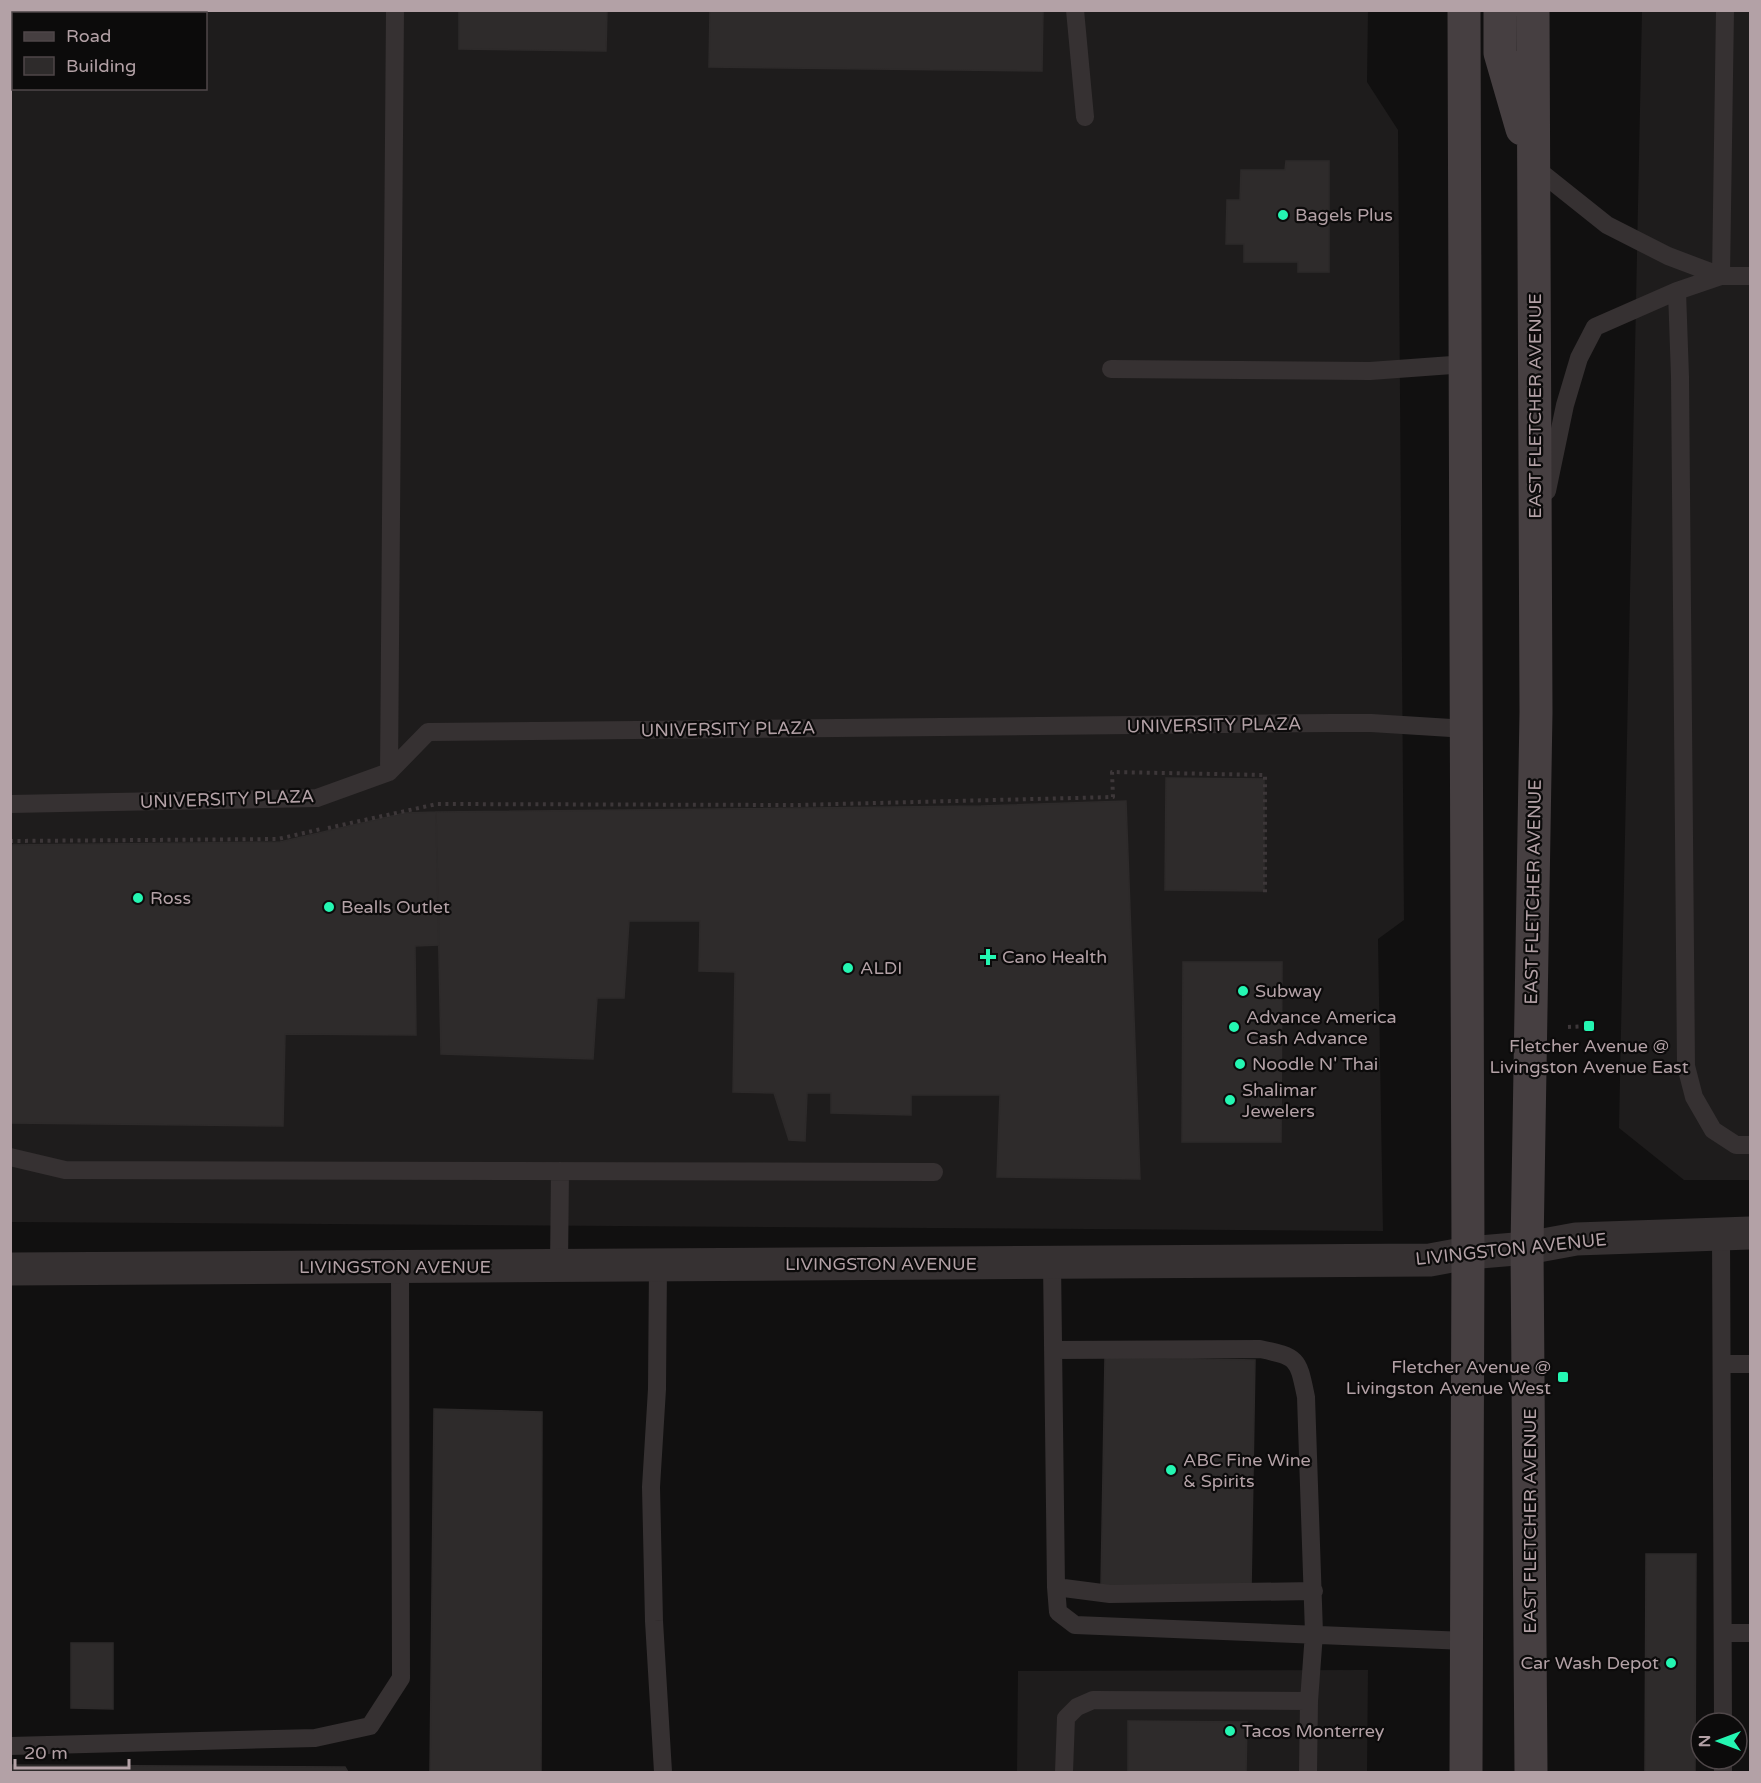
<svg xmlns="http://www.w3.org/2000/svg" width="1761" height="1783" viewBox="0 0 1761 1783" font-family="'Varela Round',sans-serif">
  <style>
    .built { fill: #1e1c1c; fill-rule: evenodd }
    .building { fill: #2e2b2b; stroke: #2d2a2a; stroke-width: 1.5 }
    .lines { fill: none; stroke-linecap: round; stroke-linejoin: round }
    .path { stroke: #3d3739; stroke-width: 4; stroke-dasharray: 3 4.5; stroke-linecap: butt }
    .service { stroke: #363132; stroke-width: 18 }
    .minor { stroke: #363132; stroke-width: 33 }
    .secondary { stroke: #463f41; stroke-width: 33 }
    .poi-dot { fill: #24f6b2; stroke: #0c0b0b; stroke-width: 2 }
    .labels { text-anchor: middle; stroke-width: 4.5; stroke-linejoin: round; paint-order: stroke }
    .poi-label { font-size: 18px; fill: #b3a1a6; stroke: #0c0b0b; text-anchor: start }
    .street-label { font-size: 18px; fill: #b3a1a6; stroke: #0c0b0b }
  </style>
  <rect width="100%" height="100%" fill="#111010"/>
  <path class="built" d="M11,11H1368L1367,82L1398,130L1404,920L1378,939L1383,1231L11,1222ZM14,14H206V88H14Z
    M1642,11H1750V1180H1684L1619,1128Z
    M1368,1670L1367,1772H1017L1018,1671Z"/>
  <path class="building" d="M459,10H607L606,51L459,49Z
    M710,10H1043L1042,71L709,67Z
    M1286,161H1329V272H1298V262H1244V244H1226L1227,200H1240L1241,170H1285Z
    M1166,778L1264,779V891L1165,890Z
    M1126,801L1140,1179L997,1177L1000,1095H911V1115L831,1113V1093H807L805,1141L789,1140L774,1093L733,1092L735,972L699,971L700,921H629L624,998H597L593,1059L441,1054L436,812L981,806Z
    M436,812L439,945L415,946L416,1035L285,1034L283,1126L10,1123V845L280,842L405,813Z
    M1183,962H1282L1281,1142H1182Z
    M1105,1357L1255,1360L1251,1589L1101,1586Z
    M434,1409L542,1412L541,1772H430Z
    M1646,1554H1696L1695,1772H1645Z
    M71,1643H113V1709L71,1708Z
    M1128,1721L1247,1722L1246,1772H1128Z
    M10,1765L345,1767L348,1772H10Z"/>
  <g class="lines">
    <path class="path" d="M328,828L437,804L797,805L1113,797L1112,772L1265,775V894
      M10,841L278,839L321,829
      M1568,1027L1589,1026"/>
    <path class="service" d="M1075,10L1085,117
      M1533,166L1607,225L1668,256L1721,276
      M1721,276L1725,10
      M1677,291L1680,377L1686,1066L1694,1097L1713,1130L1736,1145H1750
      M1111,369L1370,371L1466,364
      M1547,491L1565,405L1579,358L1595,327L1677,291L1721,276H1750
      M389,772L395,10
      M10,804L317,798L389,772L428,732L1332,723H1371L1467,729
      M10,1157L65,1170L934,1172
      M1721,1233L1723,1723
      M1052,1262L1056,1587L1058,1612L1075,1625L1466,1641
      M658,1265L657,1389L651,1487L654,1621L663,1772
      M559,1266L560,1171
      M1053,1350L1260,1349C1299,1357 1298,1359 1306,1397L1314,1633L1309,1701L1093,1700L1077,1707L1066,1718L1064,1772
      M1722,1364H1750
      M1056,1587L1110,1594L1314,1591
      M1724,1633H1750
      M10,1746L315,1738L370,1726L401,1678L400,1267
      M1308,1772L1309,1701
      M1723,1772V1759"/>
    <path class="minor" d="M10,1269L1430,1260L1468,1253L1527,1248L1576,1239L1750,1233"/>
    <path class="secondary" d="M1464,10L1468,1253L1466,1772
      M1500,10V53L1522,129
      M1531,1772L1527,1248L1536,712L1533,10"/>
  </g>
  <g class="poi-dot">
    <circle cx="1283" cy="215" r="6"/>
    <circle cx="138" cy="898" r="6"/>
    <circle cx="329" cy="907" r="6"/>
    <path d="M985 948h6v6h6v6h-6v6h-6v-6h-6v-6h6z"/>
    <circle cx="848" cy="968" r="6"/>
    <circle cx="1243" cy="991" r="6"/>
    <rect x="1583" y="1020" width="12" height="12" rx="3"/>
    <circle cx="1234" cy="1027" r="6"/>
    <circle cx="1240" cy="1064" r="6"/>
    <circle cx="1230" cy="1100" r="6"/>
    <rect x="1557" y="1371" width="12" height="12" rx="3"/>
    <circle cx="1171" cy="1470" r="6"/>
    <circle cx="1671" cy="1663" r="6"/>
    <circle cx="1230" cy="1731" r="6"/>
  </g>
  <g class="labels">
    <g class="poi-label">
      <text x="1295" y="221">Bagels Plus</text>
      <text x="150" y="904">Ross</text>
      <text x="341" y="913">Bealls Outlet</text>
      <text x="1002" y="963">Cano Health</text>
      <text x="860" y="974">ALDI</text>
      <text x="1255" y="997">Subway</text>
      <text x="1246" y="1023">Advance America<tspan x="1246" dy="21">Cash Advance</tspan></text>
      <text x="1589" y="1052" text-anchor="middle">Fletcher Avenue @<tspan x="1589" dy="21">Livingston Avenue East</tspan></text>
      <text x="1252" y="1070">Noodle N' Thai</text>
      <text x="1242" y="1096">Shalimar<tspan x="1242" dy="21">Jewelers</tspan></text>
      <text x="1551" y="1373" text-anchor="end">Fletcher Avenue @<tspan x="1551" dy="21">Livingston Avenue West</tspan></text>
      <text x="1183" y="1466">ABC Fine Wine<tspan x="1183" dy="21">&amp; Spirits</tspan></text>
      <text x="1659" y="1669" text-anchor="end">Car Wash Depot</text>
      <text x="1242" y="1737">Tacos Monterrey</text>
    </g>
    <g class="street-label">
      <text transform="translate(1535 406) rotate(-90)" y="6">EAST FLETCHER AVENUE</text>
      <text transform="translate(1214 725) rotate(-1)" y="6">UNIVERSITY PLAZA</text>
      <text transform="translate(728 729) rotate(-1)" y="6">UNIVERSITY PLAZA</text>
      <text transform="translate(227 799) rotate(-2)" y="6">UNIVERSITY PLAZA</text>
      <text transform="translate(1533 892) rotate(-89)" y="6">EAST FLETCHER AVENUE</text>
      <text transform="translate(1511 1249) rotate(-6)" y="6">LIVINGSTON AVENUE</text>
      <text x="881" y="1270">LIVINGSTON AVENUE</text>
      <text x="395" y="1273">LIVINGSTON AVENUE</text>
      <text transform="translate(1530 1521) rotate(-90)" y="6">EAST FLETCHER AVENUE</text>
    </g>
  </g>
  <rect width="1761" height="1783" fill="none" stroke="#b3a1a6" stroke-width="24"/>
  <rect x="12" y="12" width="195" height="78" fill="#0c0b0b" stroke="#4f4749" stroke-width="1.5"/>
  <rect x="24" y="32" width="30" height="9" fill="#463f41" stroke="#4f4749" stroke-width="1.5"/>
  <text x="66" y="42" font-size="18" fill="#b3a1a6">Road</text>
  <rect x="24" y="57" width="30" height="18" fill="#2e2b2b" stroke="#4f4749" stroke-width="1.5"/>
  <text x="66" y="72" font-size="18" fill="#b3a1a6">Building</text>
  <g transform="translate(1719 1741) rotate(270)"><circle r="28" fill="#0c0b0b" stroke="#4f4749" stroke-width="1.5"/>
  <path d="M0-4.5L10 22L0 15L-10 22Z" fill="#24f6b2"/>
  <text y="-9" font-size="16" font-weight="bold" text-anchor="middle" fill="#b3a1a6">N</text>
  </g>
  <path d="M15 1759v9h114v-9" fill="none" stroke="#b3a1a6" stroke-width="3"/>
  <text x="24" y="1759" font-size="18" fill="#b3a1a6" stroke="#0c0b0b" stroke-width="4.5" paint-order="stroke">20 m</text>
</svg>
